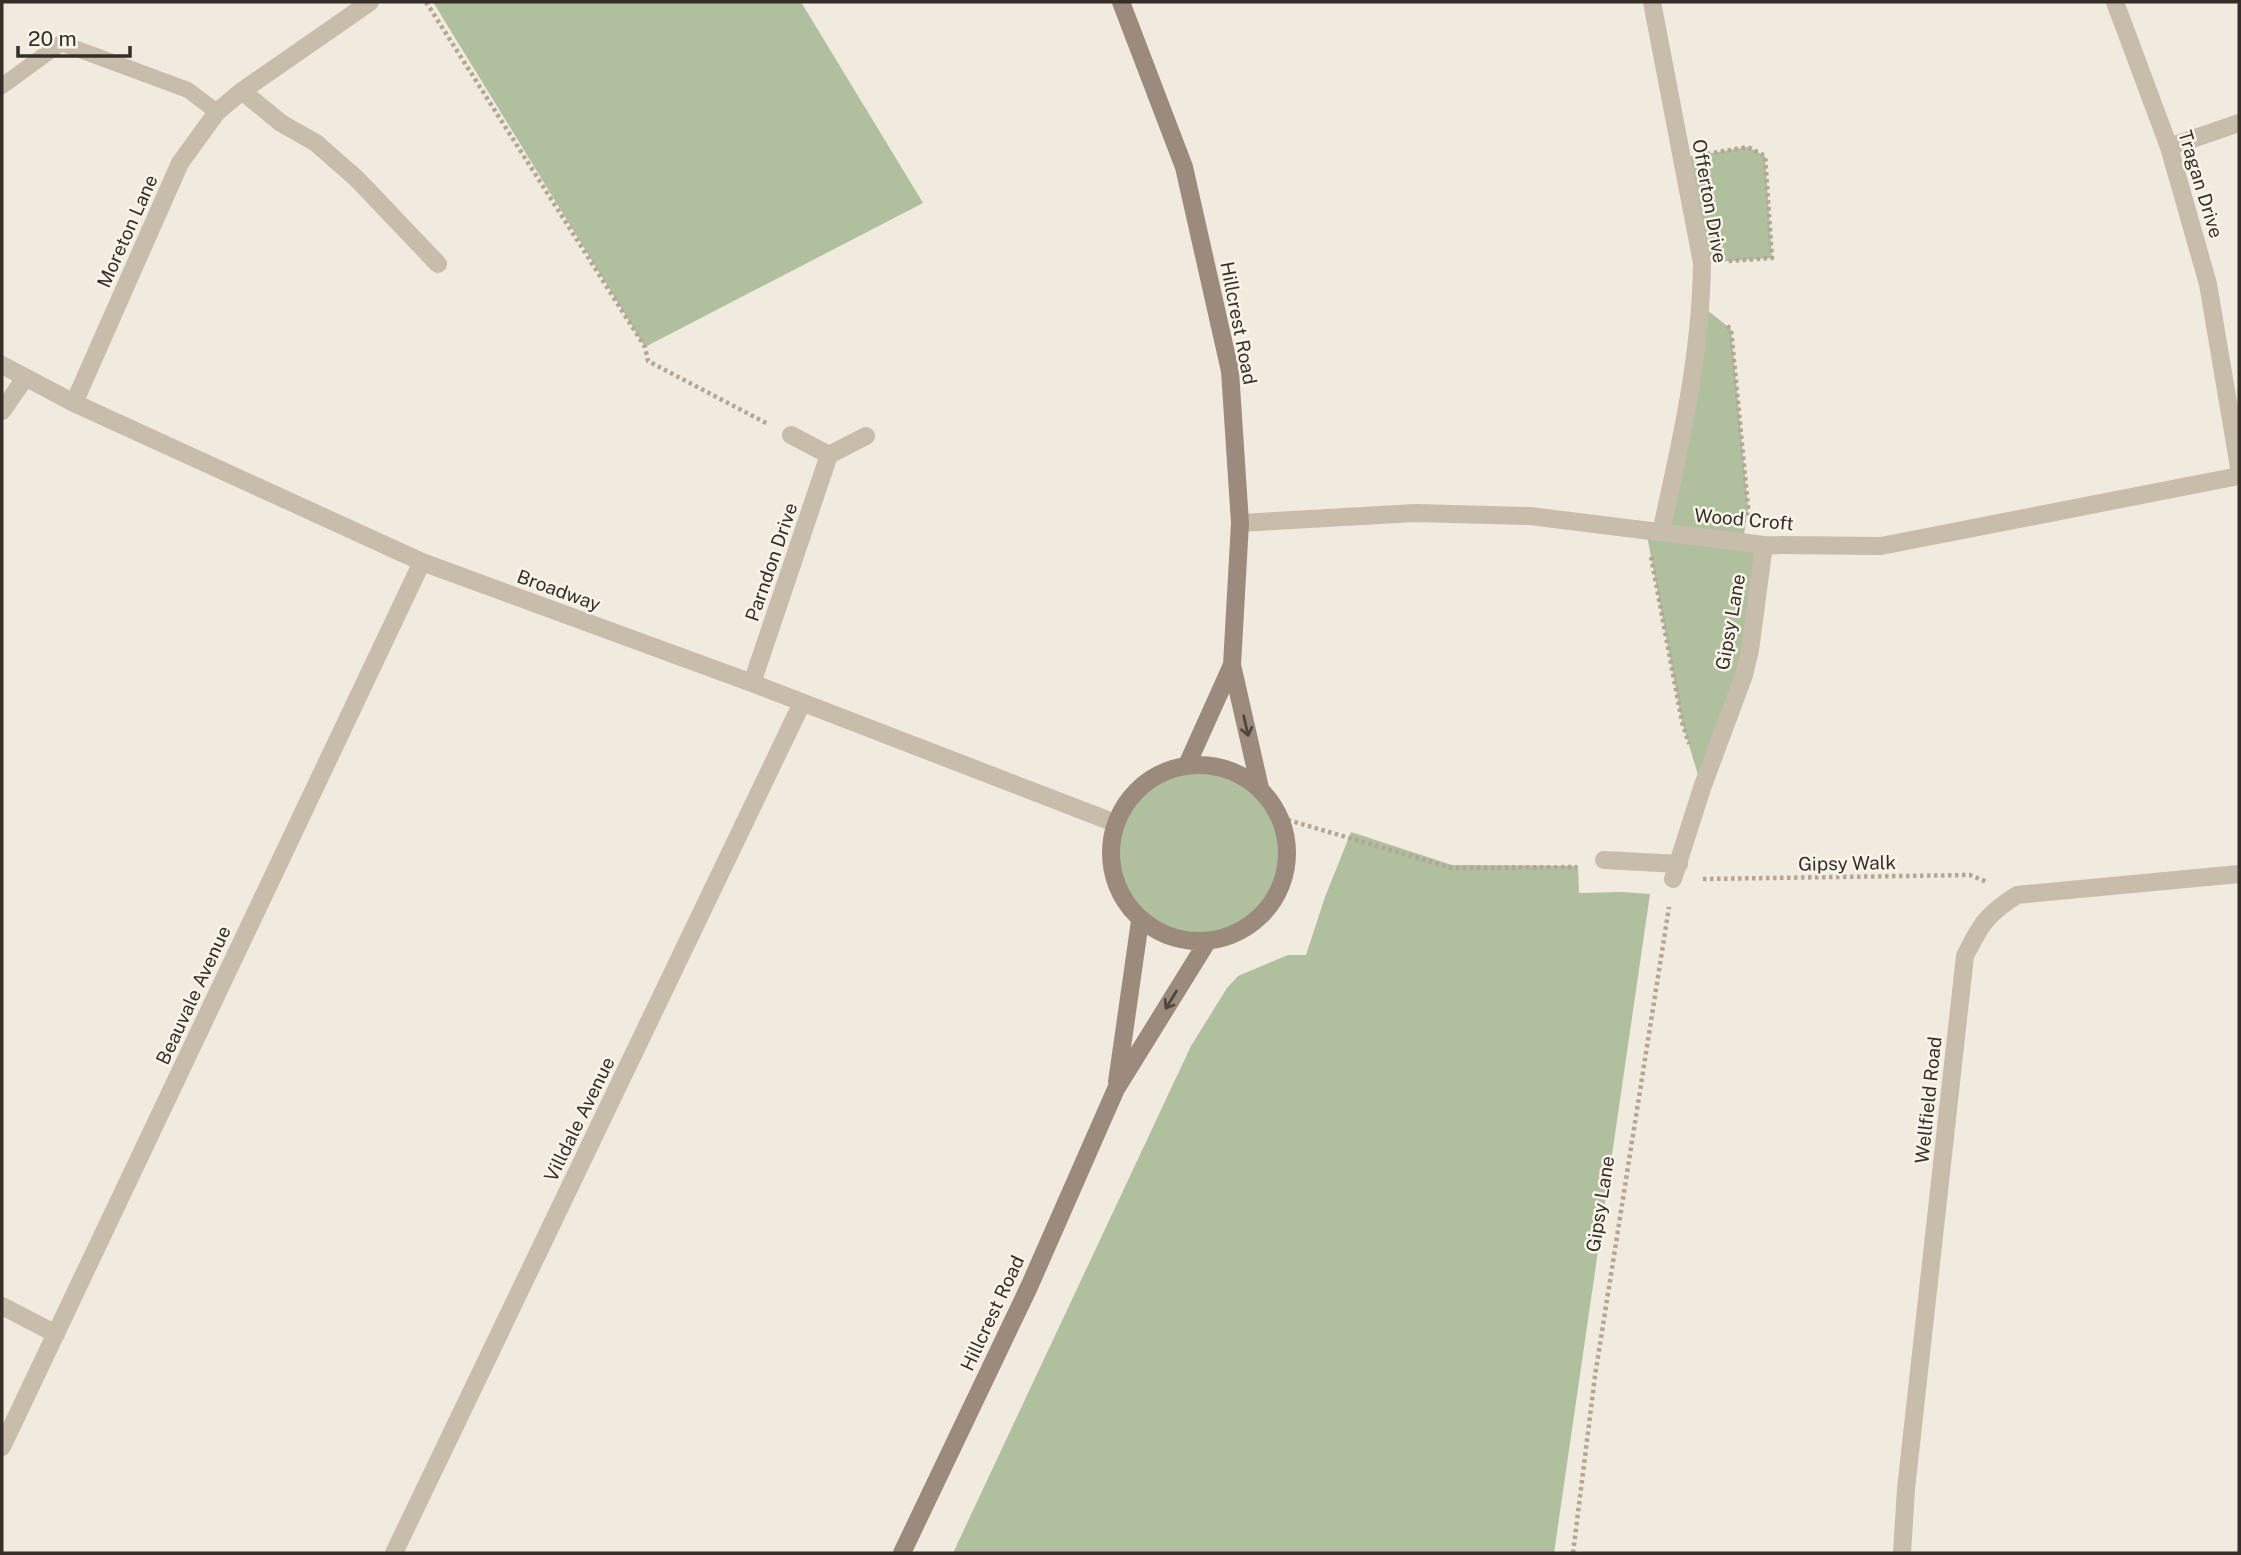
<svg xmlns="http://www.w3.org/2000/svg" width="2241" height="1555" viewBox="0 0 2241 1555" font-family="'Public Sans',sans-serif">
  <style>
    .green { fill: #b0bf9e }
    .lines { fill: none; stroke-linecap: round; stroke-linejoin: round }
    .path { stroke: #b4a694; stroke-width: 4.5; stroke-dasharray: 3.5 3.5; stroke-linecap: butt }
    .lane { stroke: #c8bcaa; stroke-width: 16 }
    .street { stroke: #c8bcaa; stroke-width: 18 }
    .secondary { stroke: #9c8b7c; stroke-width: 18 }
    .oneway { stroke: #50463e }
    .labels { text-anchor: middle; stroke-width: 5; stroke-linejoin: round; paint-order: stroke }
    .street-label { font-size: 19px; fill: #362f29; stroke: #f9f4ea }
  </style>
  <rect width="100%" height="100%" fill="#f1eade"/>
  <path class="green" d="M433,2H801L923,203L645,347Z
    M1748,147L1765,156L1772,258L1702,263L1681,158Z
    M1702,306L1731,329L1748,507L1743,542L1764,545L1750,650L1702,788L1682,722L1646,530L1661,532Z
    M1111 853a88 88 0 1 1 176 0a88 88 0 1 1-176 0Z
    M1351,832L1452,865L1578,866L1579,893L1622,892L1650,894L1554,1553H953L1191,1046L1227,988L1238,976L1288,955H1306L1325,897Z"/>
  <g class="lines">
    <path class="path" d="M426,2L645,347L648,361L768,424
      M1707,154L1748,147L1765,156L1772,258L1727,261
      M1727,326L1731,329L1748,507L1747,517
      M1651,557L1682,722L1689,744
      M1281,818L1452,868L1577,867
      M1703,879L1970,875L1987,882
      M1573,1553L1595,1376L1669,907"/>
    <path class="lane" d="M2,86L61,43L188,90L217,112"/>
    <path class="street" d="M1652,2L1702,263C1701,354 1681,443 1661,532
      M2115,2L2169,147L2208,284L2239,467
      M242,91L281,123L316,143L357,179L438,264
      M2169,147L2239,123
      M2,365L74,403L422,562L752,683L1115,823
      M74,403L180,163L217,112L242,91L370,2
      M2,411L25,378
      M791,435L829,455L866,436
      M1240,523L1415,513L1530,516L1764,545L1881,546L2239,476
      M752,683L829,455
      M1604,860L1679,864
      M1673,879L1702,788L1744,675L1750,650L1764,545
      M2,1306L56,1334
      M2,1447L422,562
      M394,1553L802,703
      M1902,1553L1906,1489L1965,956C1981,924 1986,915 2017,895L2239,874"/>
    <path class="secondary" d="M1121,2L1184,167L1230,371L1240,523L1232,665L1260,788
      M1111 853a88 88 0 1 1 176 0a88 88 0 1 1-176 0Z
      M1187,765L1232,665
      M1117,1082L1140,921
      M902,1553L1029,1287L1116,1089L1207,942"/>
  </g>
  <defs><path id="oneway-shaft" d="M-6 0H5M1.5-3L5.5 0L1.5 3" fill="none" stroke-width="1.6" stroke-linecap="round" stroke-linejoin="round" transform="scale(1.75)"/></defs>
  <g class="oneway">
    <use href="#oneway-shaft" transform="translate(1246 726) rotate(77)"/>
    <use href="#oneway-shaft" transform="translate(1171 1000) rotate(122)"/>
  </g>
  <g class="labels">
    <g class="street-label">
      <text transform="translate(2201 184) rotate(73)" y="7">Tragan Drive</text>
      <text transform="translate(1710 201) rotate(80)" y="7">Offerton Drive</text>
      <text transform="translate(127 231) rotate(-66)" y="7">Moreton Lane</text>
      <text transform="translate(1239 323) rotate(79)" y="7">Hillcrest Road</text>
      <text transform="translate(1744 519) rotate(5)" y="7">Wood Croft</text>
      <text transform="translate(771 562) rotate(-71)" y="7">Parndon Drive</text>
      <text transform="translate(559 590) rotate(20)" y="7">Broadway</text>
      <text transform="translate(1730 622) rotate(-80)" y="7">Gipsy Lane</text>
      <text transform="translate(1847 863) rotate(-1)" y="7">Gipsy Walk</text>
      <text transform="translate(193 995) rotate(-65)" y="7">Beauvale Avenue</text>
      <text transform="translate(1928 1100) rotate(-84)" y="7">Wellfield Road</text>
      <text transform="translate(579 1119) rotate(-64)" y="7">Villdale Avenue</text>
      <text transform="translate(1600 1204) rotate(-81)" y="7">Gipsy Lane</text>
      <text transform="translate(992 1313) rotate(-65)" y="7">Hillcrest Road</text>
    </g>
  </g>
  <rect width="2241" height="1555" fill="none" stroke="#362f29" stroke-width="7"/>
  <path d="M18 46v10h112v-10" fill="none" stroke="#362f29" stroke-width="3.5"/>
  <text x="28" y="46" font-size="21" fill="#362f29" stroke="#f9f4ea" stroke-width="5" paint-order="stroke">20 m</text>
</svg>
